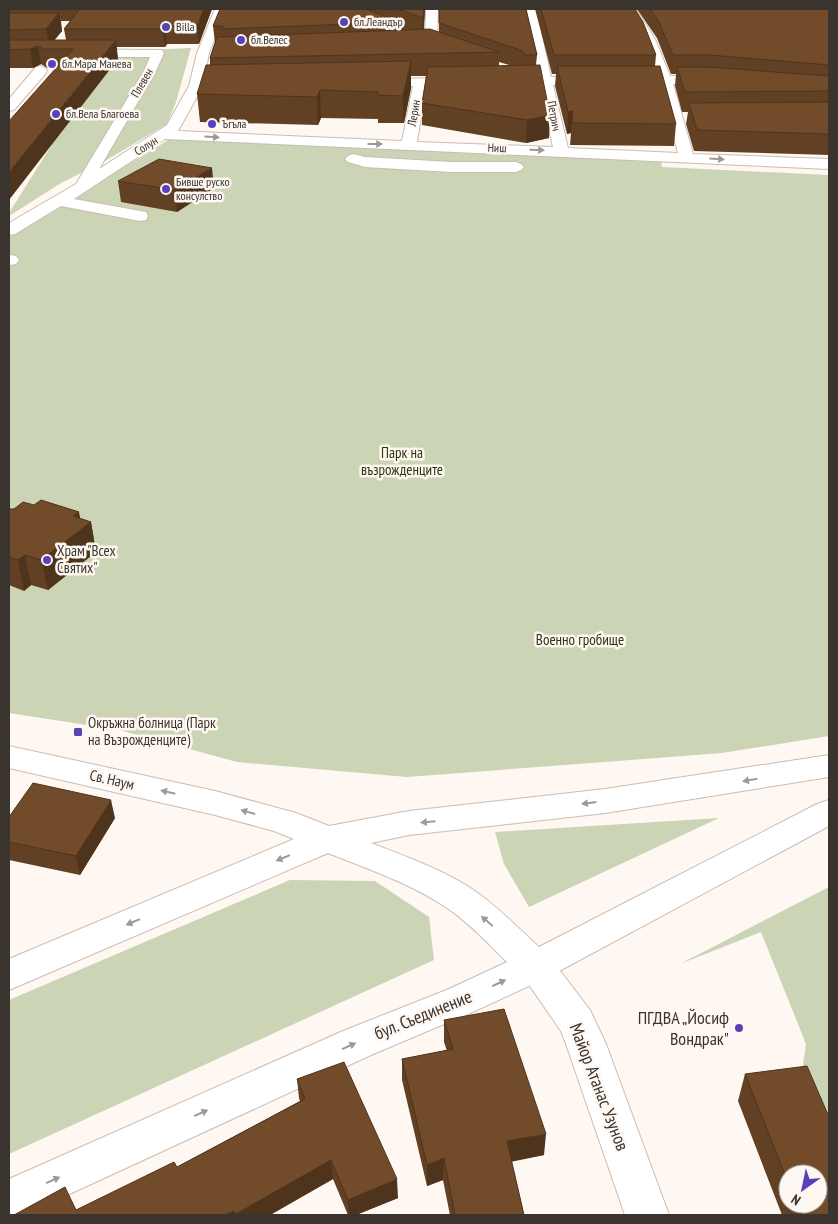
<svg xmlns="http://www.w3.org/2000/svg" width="838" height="1224" viewBox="0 0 838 1224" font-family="'PT Sans Narrow',sans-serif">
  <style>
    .green { fill: #cbd4b5 }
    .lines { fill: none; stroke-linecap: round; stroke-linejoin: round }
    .minor-casing { stroke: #cbbcb0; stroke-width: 2 }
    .major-casing { stroke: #cbbcb0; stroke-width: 2 }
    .minor { fill: #fff; fill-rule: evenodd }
    .major { fill: #fff; fill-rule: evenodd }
    .wall { fill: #614024; fill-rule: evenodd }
    .shaded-wall { fill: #4f341d }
    .building { fill: #714b2a; stroke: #4f341d }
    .oneway { fill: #9c9a97 }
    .poi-dot { fill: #5742ba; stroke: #fef7f2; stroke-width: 2 }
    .labels { text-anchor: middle; stroke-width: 5; stroke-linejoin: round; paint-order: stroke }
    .far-poi-label { font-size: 12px; fill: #3a342f; stroke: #fef7f2; text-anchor: start }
    .far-street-label { font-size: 12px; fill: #3a342f; stroke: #fef7f2 }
    .park-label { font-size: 15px; fill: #2c350e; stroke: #fef7f2 }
    .poi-label { font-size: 15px; fill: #3a342f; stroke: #fef7f2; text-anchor: start }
    .street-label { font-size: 15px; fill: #3a342f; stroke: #fef7f2 }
    .near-street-label { font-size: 18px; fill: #3a342f; stroke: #fef7f2 }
    .near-poi-label { font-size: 18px; fill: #3a342f; stroke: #fef7f2; text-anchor: end }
  </style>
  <rect width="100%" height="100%" fill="#fef7f2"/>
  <path class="green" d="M191,48L176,102L167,124L105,161L61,183L9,216V213L56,138L103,52Z
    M170,139L661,160L662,167L829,175V736L722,753L407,777L237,762L119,730L9,713V236Z
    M719,818L529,907L504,864L495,832Z
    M290,880L375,881L429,917L434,960L9,1154V1000Z
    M829,887V1164L799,1093L806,1044L761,932L680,964Z"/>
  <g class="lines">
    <defs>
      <path id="minor" d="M215,9H226L209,53L203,86L178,131L402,141L413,86L374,87L369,86L367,83L369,80L463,77L468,78L470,81L468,84L426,86L417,142L553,147L540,85H506L499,81L506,77H538L524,9H536L551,77L657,76L643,39L625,9H636L655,39L670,76H713L720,80L713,84H673L693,154L829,159V169L165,139L74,199L146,212L148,216L146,220L140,221L61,206L15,234L9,235V223L76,184L144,71L150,57H9V49L162,50L164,53L156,71L99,169L167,125L189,86L197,53ZM659,84L678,153L568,148L553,85Z
        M426,9H438L437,44L431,48H405L403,45L405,42L425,41Z
        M41,66L47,70L46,73L14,110L9,111V99L36,67Z
        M353,154L365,157L451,162H516L521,164L524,167L521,170L516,172H451L365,167L348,162L345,159L348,156Z
        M9,255L16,256L19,260L16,264L9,265Z
        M535,951L548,955L590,1010L606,1044L669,1215H625L566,1044L561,1031L516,966L522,955Z"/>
      <path id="major" d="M9,746L215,791L296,813L329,826L409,811L605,789L829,755V777L605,813L409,835L371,843C405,856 446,871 475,891C498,907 518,928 539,947L817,804L829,800V826L548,977L475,1011L371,1055L24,1215H9V1179L343,1031L449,989L507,962C489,944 471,925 450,910C415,885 368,869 328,853L9,990V959L294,839L274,831L215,815L9,768Z"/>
    </defs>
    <use href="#minor" class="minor-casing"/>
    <use href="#major" class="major-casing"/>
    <use href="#minor" class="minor"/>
    <use href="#major" class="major"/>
  </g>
  <path class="wall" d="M9,9H212L199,44H167L165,47H116L118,59L56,68H47L41,64L33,68H9ZM61,21H70L64,29L66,40H54L62,31Z
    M220,9H425L424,29L439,32V9H526L537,55L536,65L549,138L526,143L422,125V103L426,76H411V88L404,123H378V119L321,118L318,125L200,122L197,94L210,65V58L215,43L213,26ZM499,62L509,65L499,66Z
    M535,9H635L656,55L655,66L676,124L674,146L570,145L571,133L567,134L555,86L556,74H552Z
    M637,9H829V155L694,151L686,124L688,112H682L675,86L676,74H671L657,38Z
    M118,181L214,188L177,212L121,202Z
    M9,509L80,519L91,522L96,552L48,590L31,585L24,591L9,585Z
    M9,817L115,818L80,875L9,860Z
    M444,1020L544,1155L511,1161L524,1215H450L443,1180L427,1186L402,1080V1059L447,1051L444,1042Z
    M745,1074L829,1215H782L738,1101ZM788,1174L818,1204H788Z
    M297,1079L398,1198L356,1215H348L333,1179L270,1215H14L76,1210L177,1167L300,1101L299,1098Z"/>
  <path class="shaded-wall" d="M204,9H212L199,44L197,26Z
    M424,9H425L423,35V18Z
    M59,13L62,31L49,47L46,29Z
    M165,26L167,44L165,47L163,29Z
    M116,40L118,59L9,200V172Z
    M38,46L41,64L33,68L30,49Z
    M411,61V88L404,123L403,96Z
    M320,90L321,118L318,125L317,97Z
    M573,111L571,133L567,134L568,112Z
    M550,115L549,138L526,143L527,120Z
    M212,168L214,188L177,212L174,190Z
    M79,512L82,528L91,522L96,552L48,590L41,560L73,516Z
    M25,555L31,585L24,591L18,560Z
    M111,800L115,818L80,875L76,856Z
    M546,1134L544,1155L505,1163L507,1141Z
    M444,1158L443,1180L427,1186V1165Z
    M331,1160L333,1179L270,1215H236V1214Z
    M397,1179L398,1198L356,1215H349L348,1200Z
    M234,1211V1215H225Z"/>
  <path class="building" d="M80,9H204L197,26H165L163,29H64Z
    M220,9H366L402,22L222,29L223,26H213Z
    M398,9H424L423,18Z
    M439,9H526L537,55H525L523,51L439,23Z
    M541,9H635L643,22L656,55H554Z
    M650,9H829V65L709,55H673L658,20Z
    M9,13H59L46,29L9,30Z
    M430,29L499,52L210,58L217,37Z
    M9,40H116L9,172V121L73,49H44L38,46L30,49L9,50Z
    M411,61L403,96L378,95V92L320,90L317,97L197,94L206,65Z
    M540,65L550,115L527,120L422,103L428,67Z
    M557,66H660L676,124L572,123L573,111L568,112Z
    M677,67H709L829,76V91L685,92Z
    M829,102V134L697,130L689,103Z
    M159,159L212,168L174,190L118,181Z
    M41,500L79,512L73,516L91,522L41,560L25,555L18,560L9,557V509H14L23,502L34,505Z
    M33,783L111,800L76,856L9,842V817Z
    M504,1009L546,1134L507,1141L524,1215H455L444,1158L427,1165L402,1059L453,1049L444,1020Z
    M344,1062L397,1179L348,1200L331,1160L236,1214L234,1211L225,1215H14L65,1187L76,1210L174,1162L177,1167L305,1099L297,1079Z
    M807,1066L829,1117V1215H801L797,1204H818V1174H788V1182L745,1074Z"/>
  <defs><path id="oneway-solid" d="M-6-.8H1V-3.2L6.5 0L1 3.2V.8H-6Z" transform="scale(1.25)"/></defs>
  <g class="oneway">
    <use href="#oneway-solid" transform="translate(212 137) rotate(3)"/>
    <use href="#oneway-solid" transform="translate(375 144)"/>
    <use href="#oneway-solid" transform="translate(537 150) rotate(2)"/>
    <use href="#oneway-solid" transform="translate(717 159) rotate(3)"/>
    <use href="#oneway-solid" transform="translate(750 780) rotate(170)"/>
    <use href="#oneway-solid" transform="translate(168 792) rotate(-167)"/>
    <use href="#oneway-solid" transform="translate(589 803) rotate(173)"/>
    <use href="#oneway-solid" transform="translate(248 812) rotate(-164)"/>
    <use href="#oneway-solid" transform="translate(428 822) rotate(175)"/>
    <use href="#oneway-solid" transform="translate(283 858) rotate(158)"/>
    <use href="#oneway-solid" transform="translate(487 921) rotate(-139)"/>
    <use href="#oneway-solid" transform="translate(133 922) rotate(157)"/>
    <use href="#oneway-solid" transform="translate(499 983) rotate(-25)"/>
    <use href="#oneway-solid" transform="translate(349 1046) rotate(-24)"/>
    <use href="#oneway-solid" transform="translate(201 1113) rotate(-24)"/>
    <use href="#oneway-solid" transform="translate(53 1180) rotate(-24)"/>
  </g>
  <g class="poi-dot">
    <circle cx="344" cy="22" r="5"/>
    <circle cx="166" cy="27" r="5"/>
    <circle cx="241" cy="40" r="5"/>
    <circle cx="52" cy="64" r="5"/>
    <circle cx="56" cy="114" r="5"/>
    <circle cx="212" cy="124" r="5"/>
    <circle cx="166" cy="189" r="5"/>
    <circle cx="47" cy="560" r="5"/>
    <rect x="73" y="727" width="10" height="10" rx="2.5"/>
    <circle cx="739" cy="1028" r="5"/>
  </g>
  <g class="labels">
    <g class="far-poi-label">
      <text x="354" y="26">бл.Леандър</text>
      <text x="176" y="31">Billa</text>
      <text x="251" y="44">бл.Велес</text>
      <text x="62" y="68">бл.Мара Манева</text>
      <text x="66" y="118">бл.Вела Благоева</text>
      <text x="222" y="128">Ъгъла</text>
      <text x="176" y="186">Бивше руско<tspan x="176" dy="14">консулство</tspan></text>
    </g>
    <g class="far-street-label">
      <text transform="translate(142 83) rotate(-60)" y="4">Плевен</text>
      <text transform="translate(414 113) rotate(-80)" y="4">Лерин</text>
      <text transform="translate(554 116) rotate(79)" y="4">Петрич</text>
      <text transform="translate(146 146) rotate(-32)" y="4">Солун</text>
      <text transform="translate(497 148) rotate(2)" y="4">Ниш</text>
    </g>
    <g class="park-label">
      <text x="402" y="458">Парк на<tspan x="402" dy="17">възрожденците</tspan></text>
      <text x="580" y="645">Военно гробище</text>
    </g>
    <g class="poi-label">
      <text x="57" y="556">Храм "Всех<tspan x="57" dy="17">Святих"</tspan></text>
      <text x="88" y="728">Окръжна болница (Парк<tspan x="88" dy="17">на Възрожденците)</tspan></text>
    </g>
    <g class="street-label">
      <text transform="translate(112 780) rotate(13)" y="5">Св. Наум</text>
    </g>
    <g class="near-street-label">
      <text transform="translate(423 1015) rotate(-22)" y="6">бул. Съединение</text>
      <text transform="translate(599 1087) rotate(69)" y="6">Майор Атанас Узунов</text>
    </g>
    <g class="near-poi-label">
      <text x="729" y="1024">ПГДВА „Йосиф<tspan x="729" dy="21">Вондрак"</tspan></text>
    </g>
  </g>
  <rect width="838" height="1224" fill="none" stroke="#3a342f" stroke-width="20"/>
  <g transform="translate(803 1189) rotate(213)"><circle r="24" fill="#fef7f2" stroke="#b0a9a4"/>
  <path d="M0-4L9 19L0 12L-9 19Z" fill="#5742ba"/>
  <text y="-8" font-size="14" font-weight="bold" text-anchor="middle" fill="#3a342f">N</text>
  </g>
</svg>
